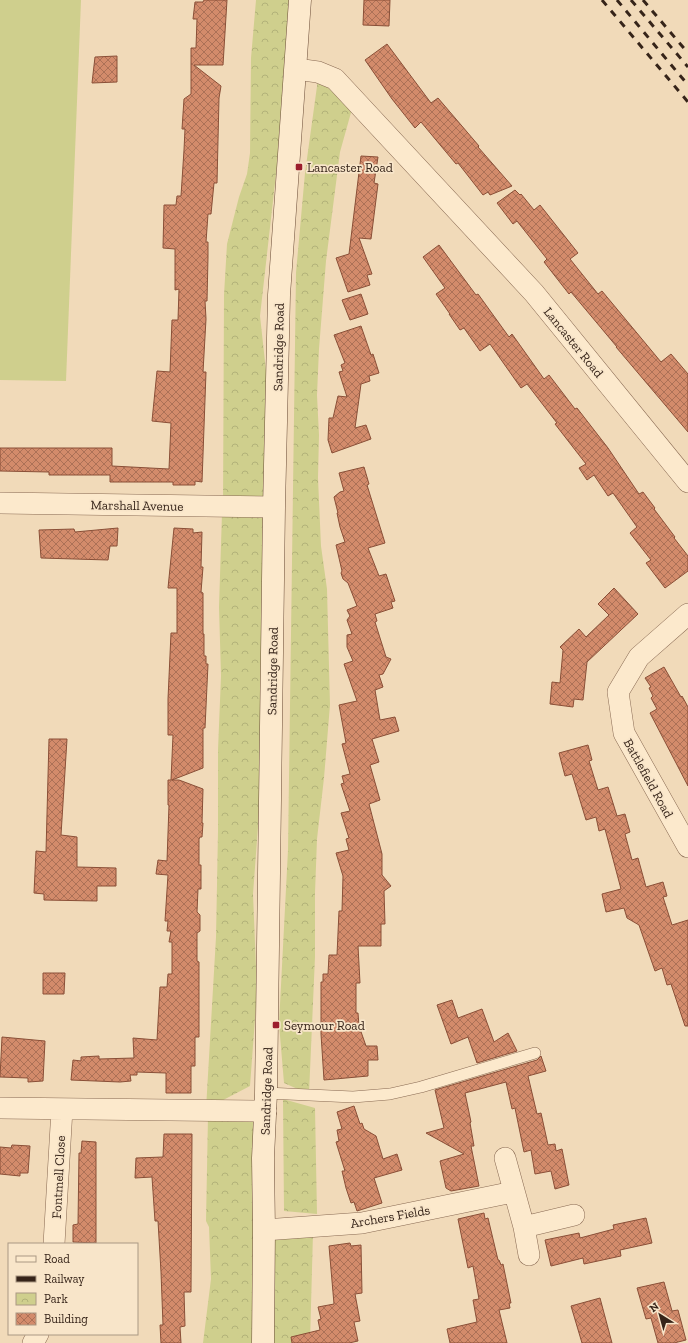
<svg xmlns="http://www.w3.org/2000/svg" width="688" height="1343" viewBox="0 0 688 1343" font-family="'Zilla Slab',serif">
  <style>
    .park { fill: url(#park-crowns) }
    .garden { fill: #cfcf8d }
    .building { fill: url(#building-cross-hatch); stroke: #8a4f37 }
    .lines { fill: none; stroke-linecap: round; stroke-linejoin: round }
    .service-casing { stroke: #896a53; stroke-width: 12 }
    .minor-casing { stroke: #896a53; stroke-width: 22 }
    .secondary-casing { stroke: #6a4b36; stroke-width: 23 }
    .service { stroke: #fce9cc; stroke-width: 11 }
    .minor { stroke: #fce9cc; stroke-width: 21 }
    .secondary { stroke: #fce9cc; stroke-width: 22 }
    .rail { stroke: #362419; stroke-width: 3; stroke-dasharray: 7 7; stroke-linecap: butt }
    .poi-dot { fill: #9c1e2c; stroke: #f8e5c9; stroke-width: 1.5 }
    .labels { text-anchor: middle; stroke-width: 3.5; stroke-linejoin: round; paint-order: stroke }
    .poi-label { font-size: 13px; fill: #362419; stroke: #f8e5c9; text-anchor: start }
    .street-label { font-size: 13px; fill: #362419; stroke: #f8e5c9 }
  </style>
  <defs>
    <pattern id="park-crowns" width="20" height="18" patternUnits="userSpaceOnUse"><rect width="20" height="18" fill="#cfcf8d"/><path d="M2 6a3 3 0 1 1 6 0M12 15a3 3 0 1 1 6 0" fill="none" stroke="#b2b279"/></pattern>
    <pattern id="building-cross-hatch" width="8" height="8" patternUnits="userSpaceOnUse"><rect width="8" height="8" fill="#d38b6b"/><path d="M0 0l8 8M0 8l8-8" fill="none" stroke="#ac7157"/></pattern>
  </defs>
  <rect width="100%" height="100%" fill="#f1dab9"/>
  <path class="park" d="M256,0H291L288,68L260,316L270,407L274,507H223L224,295L227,244L239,197L247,174L250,153L251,58Z
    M318,79L352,109L340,152L326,261L319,349L317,395L319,435L318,478L321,546L327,589L330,705L324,778L317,839L315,893V957L309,1094L284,1083L279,1024L288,850L296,273L305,173Z
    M268,511L263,760L253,894L257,992L250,1086L206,1109L216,937L218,831V750L221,676L219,607L222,513Z
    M283,1099L315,1108L317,1214L284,1211Z
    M208,1116H256L253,1343H203L211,1279L209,1227L206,1221Z
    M313,1233L310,1343H260L264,1235Z"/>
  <path class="garden" d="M0,0H81L66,381L0,380Z"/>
  <path class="building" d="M204,0H227L223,65H194L221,86L219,98L217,183H214L211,214H208L206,242H208V257L207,301H205L206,319L203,372H206L202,482L195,481V485H173V482H110V475H49V472L0,471V448H112V466L169,469L171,423L152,421L157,371L170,372L172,320H178L179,289L175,290V249L163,248L164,205H176L177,196H181L184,150L185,129H182L184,99L191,94V48H196L197,19H193L195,2H203Z
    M364,0H390L389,26L363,25Z
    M387,44L431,103L438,98L479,146L478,147L512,186L490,195L488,192L483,195L458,163L456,164L421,122L415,128L392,99L365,60Z
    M117,56V82L92,83L95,57Z
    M361,156L378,157L374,183L378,184L371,239L359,238L372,274L367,275L370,285L348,292L336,258L349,254Z
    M515,190L520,195L521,194L534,210L540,205L578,253L570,259L598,294L602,291L661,362L671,354L688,374V432L616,347H617L571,292L569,294L544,262L547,259L517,221L513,224L497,203Z
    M439,245L476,295L478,294L509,337L512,334L544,379L549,375L575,409L577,408L608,448L639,494L643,492L655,508L654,509L675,537L674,538L688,556V571L665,588L646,563L651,560L630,533L637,527L613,493L608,496L594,475L587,480L579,468L586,464L555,424L557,423L527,384L521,388L490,344L480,351L464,328L460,330L449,314H450L436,294L445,288L423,257Z
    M361,294L368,314L350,320L342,300Z
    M361,326L371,355L373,354L379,373L369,376L370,381L361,384L355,428L366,425L371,439L332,453L328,440L329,418H333L338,396L347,397L339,372L343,371L341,365L345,363L334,335Z
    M364,467L369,484L367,485L385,543L368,548L379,576L386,574L395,601L391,602L393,608L375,614L377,621L375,622L386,657L391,659L383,674L379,675L383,687L375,690L380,720L395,717L399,731L372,739L379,762L370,765L380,800L369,804L382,854V875L391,886L384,891L385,924H381V946H358L360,983H356V1013H358L359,1026L366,1046H377L378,1060H368V1076L324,1080L321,1034V982H323V974H328L329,955H337L339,911H342L343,876L336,853L349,850L346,839L349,838L341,813L350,811L341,784L344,783L342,776L350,774L342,744L346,743L339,705L357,701L344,664L353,661L347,647V635L352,634L347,620L350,616L347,610L357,606L348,583L343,579L341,573L342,571L336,545L345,542L340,527L337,513H338L334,497L340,492L344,491L339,473Z
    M118,528L117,546H110L108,560L41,558L39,530L74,529L75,532Z
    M174,528L193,529V533L202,532L201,567H203L201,592L203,593V634H204V656H206V664H208L205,728H203V768L172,780H179L203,789L202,823H203L202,837H200L199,839V865H201V889H198L197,912L200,915V931L197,933V961L199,962V1037H195V1066H191V1093H166V1073L137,1072V1075H130L131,1081L120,1082L71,1080L73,1060L81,1061V1057L99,1056V1059L134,1058L133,1038L157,1040L160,987H167L168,974H172V942H169L171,931H167L168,921H165L168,875L156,874L158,860L167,861L169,805H168V780H171L173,735H168V699L171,633H177V588H168Z
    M614,588L638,614L587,662L583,700L574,699L573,707L550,704L552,682L560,683L563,650L560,647L579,629L586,637L609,615L598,604Z
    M664,667L681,697L682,696L688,707V786L650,713L657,709L651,698L653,696L649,688L651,687L645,678Z
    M49,739H67L61,835L77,837V867L116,868V886H97V901L44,900V894L34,893L36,851L46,852Z
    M588,745L592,760L589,761L598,790L608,787L617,816L625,814L630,832L625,834L632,860L638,858L646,887L663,882L667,896L663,897L672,925L688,920V1026H685L671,984L667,985L662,968L655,971L639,925L627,918L624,908L606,912L602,894L621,889L605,829L599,831L596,817L586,820L572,774L565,776L559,753Z
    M43,973H65L64,994H43Z
    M452,1000L458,1018L482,1009L494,1042L508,1033L517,1051L477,1063L468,1037L451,1044L437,1005Z
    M2,1037L45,1041L43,1081L28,1082V1078L0,1077Z
    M541,1056L546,1071L528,1076L537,1114L541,1113L548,1145L555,1144L556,1151L562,1149L569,1185L555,1189L551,1171L535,1174L531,1150L524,1152L515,1108L512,1109L506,1082L465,1093L471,1122L470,1123L474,1146H471L479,1186L451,1191L446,1188L440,1161L464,1154L426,1133L444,1128L435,1090L537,1060Z
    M354,1106L360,1124L362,1123L364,1129L376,1136L383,1159L397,1154L402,1170L374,1178L382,1203L357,1211L354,1202L351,1203L346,1188L342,1171H345L336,1142L339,1141L337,1130L342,1129L337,1112Z
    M164,1134H192L191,1292H184L185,1326L180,1327L181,1343H161L160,1325H163L161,1272L158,1221H155L152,1177L135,1178L136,1158L163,1157Z
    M82,1141L96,1142V1243L73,1242V1225L78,1224L79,1153H81Z
    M12,1145L30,1146L28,1173H20V1176L0,1174V1147L11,1148Z
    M484,1213L485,1219L488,1218L498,1260H499L501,1265L503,1264L511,1303H509L510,1308L499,1310L507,1343H450L447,1329L477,1322L473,1300L479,1299L473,1266L468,1268L458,1219Z
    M646,1218L652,1243L620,1250L621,1256L584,1264L583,1258L551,1266L545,1240L579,1233L580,1238L614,1229L613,1225Z
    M350,1243L351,1246L361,1245L362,1293L355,1294L360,1321L354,1322L358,1341L349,1343H292L291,1337L320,1330L318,1320L321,1319L318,1307L334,1304L329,1246Z
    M664,1282L672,1311L678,1310L686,1340L674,1343H658L651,1318L646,1319L637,1288Z
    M600,1298L612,1343H582L571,1306Z"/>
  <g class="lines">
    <defs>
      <path id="service" d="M266,1093L353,1097L390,1094L421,1087L535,1053"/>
      <path id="minor" d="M296,69L318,72L335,79L534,293L688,482
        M0,503L274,507
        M688,614L639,657L618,692L624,733L688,847
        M0,1108L266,1111
        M505,1158L524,1227L529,1255
        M524,1227L574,1215
        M264,1230L362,1223L513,1192
        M54,1244L62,1109
        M33,1343L38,1334"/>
      <path id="secondary" d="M263,1343L264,1230L263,1158L266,1093L274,507L279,295L300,0"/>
    </defs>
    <use href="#service" class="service-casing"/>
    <use href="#minor" class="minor-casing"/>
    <use href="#secondary" class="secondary-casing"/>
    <use href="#service" class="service"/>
    <use href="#minor" class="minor"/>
    <use href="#secondary" class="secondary"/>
    <path class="rail" d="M602,0L688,102
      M617,0L688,85
      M631,0L688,67
      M643,0L688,53"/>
  </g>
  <g class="poi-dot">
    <rect x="295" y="163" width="8" height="8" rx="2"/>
    <rect x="272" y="1021" width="8" height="8" rx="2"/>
  </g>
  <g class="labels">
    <g class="poi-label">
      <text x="307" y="172">Lancaster Road</text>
      <text x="284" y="1030">Seymour Road</text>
    </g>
    <g class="street-label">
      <text transform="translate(574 342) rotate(51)" y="5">Lancaster Road</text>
      <text transform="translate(278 347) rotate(-89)" y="5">Sandridge Road</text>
      <text transform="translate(137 505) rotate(1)" y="5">Marshall Avenue</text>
      <text transform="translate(272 671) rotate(-89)" y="5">Sandridge Road</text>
      <text transform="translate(649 778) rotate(61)" y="5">Battlefield Road</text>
      <text transform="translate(266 1091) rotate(-88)" y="5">Sandridge Road</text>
      <text transform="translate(58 1177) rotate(-87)" y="5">Fontmell Close</text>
      <text transform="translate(390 1216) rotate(-10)" y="5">Archers Fields</text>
    </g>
  </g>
  <rect x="8" y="1243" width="130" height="92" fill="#f8e5c9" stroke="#aa9883"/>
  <rect x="16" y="1256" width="20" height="6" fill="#fce9cc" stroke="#aa9883"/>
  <text x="44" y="1263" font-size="12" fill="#362419">Road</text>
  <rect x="16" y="1276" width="20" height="6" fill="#362419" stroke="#aa9883"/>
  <text x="44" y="1283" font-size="12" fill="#362419">Railway</text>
  <rect x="16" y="1293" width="20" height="12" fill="url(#park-crowns)" stroke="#aa9883"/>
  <text x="44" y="1303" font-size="12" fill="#362419">Park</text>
  <rect x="16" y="1313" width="20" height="12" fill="url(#building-cross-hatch)" stroke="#aa9883"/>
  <text x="44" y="1323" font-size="12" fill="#362419">Building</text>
  <g transform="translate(660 1315) rotate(323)" stroke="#f8e5c9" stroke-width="3" paint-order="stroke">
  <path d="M0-3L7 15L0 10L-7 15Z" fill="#362419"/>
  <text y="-6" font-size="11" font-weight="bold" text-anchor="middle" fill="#362419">N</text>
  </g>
</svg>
